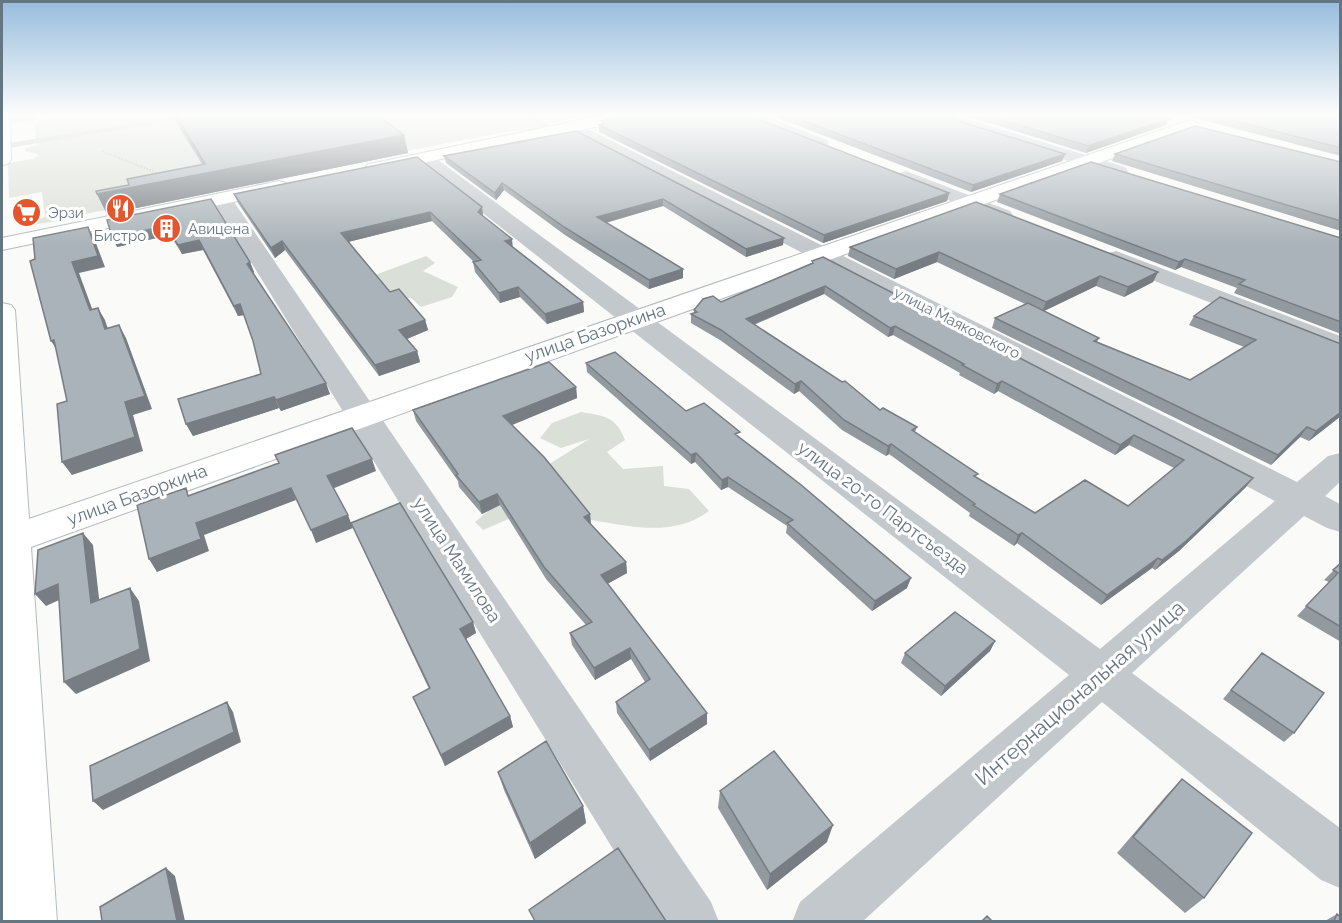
<svg xmlns="http://www.w3.org/2000/svg" width="1342" height="923" viewBox="0 0 1342 923" font-family="Raleway,sans-serif">
  <style>
    .green { fill: #dadfd7 }
    .lines { fill: none; stroke-linecap: round; stroke-linejoin: round }
    .secondary-casing { stroke: #b3babf; stroke-width: 2 }
    .path { stroke: #bbbfc2; stroke-width: 2; stroke-dasharray: 1.5 1.5; stroke-linecap: butt }
    .lane { fill: #c3c8cc; fill-rule: evenodd }
    .street { fill: #c3c8cc; fill-rule: evenodd }
    .secondary { fill: #fff; fill-rule: evenodd }
    .wall { fill: #929a9f; fill-rule: evenodd }
    .shaded-wall { fill: #777d82 }
    .building { fill: #aab3b9; stroke: #777d82; stroke-width: 1.5; fill-rule: evenodd }
    .labels { text-anchor: middle; stroke-width: 6; stroke-linejoin: round; paint-order: stroke }
    .far-poi-label { font-size: 15px; fill: #657683; stroke: #fff; text-anchor: start }
    .far-street-label { font-size: 15px; fill: #657683; stroke: #fff }
    .street-label { font-size: 18px; fill: #657683; stroke: #fff }
    .near-street-label { font-size: 21px; fill: #657683; stroke: #fff }
  </style>
  <rect width="100%" height="100%" fill="#fafaf8"/>
  <path class="green" d="M59,115H587L548,123L550,124L535,130L509,131L85,214L71,219L24,226L45,217L42,192L9,198L8,163L33,159L38,156L37,154L25,151L26,148L37,145L34,124L41,123L40,120Z
    M426,256L435,263L423,271L458,287L452,297L421,307L411,298L386,296L375,275Z
    M581,412C604,416 616,416 625,440L607,452L623,469L663,466L664,486L689,489L709,511C656,551 582,506 523,515C510,517 496,525 483,530L475,522L532,475L589,439L561,448L540,438L552,423Z"/>
  <g class="lines">
    <defs>
      <path id="secondary" d="M2,115L10,120L11,160L8,164L2,165Z
        M605,115H636L629,120L374,173L368,172L365,168L368,164L374,163Z
        M1190,120L1196,122L1198,125L1196,128L31,547L57,922H2V303L11,305L15,310L29,519Z
        M279,181L286,183L288,187L286,191L2,250V238Z"/>
    </defs>
    <use href="#secondary" class="secondary-casing"/>
    <path class="path" d="M102,151L159,174"/>
    <path class="lane" d="M188,115H209L2,149V144Z
      M523,115H533L559,131L552,133Z"/>
    <path class="street" d="M2,115H40L33,120L2,125Z
      M741,115H763L827,140L829,144L821,149L815,148L743,118Z
      M930,115H954L1125,167L1128,171L1125,175H1113L932,118Z
      M574,122L1297,482L1328,456L1340,453V482L1325,496L1340,504V532L1327,528L1304,516L1132,673L1340,828V888L1321,880L1102,702L862,922H792L800,902L1069,675L418,162L415,158L418,154H430L1100,649L1275,501L568,130L566,127L568,124Z
      M906,171L1010,211L1013,215L1010,219H996L900,181L897,177L900,173Z
      M222,193L229,195L232,199L711,902L719,922H658L212,199L215,195Z
      M1116,251L1340,336V353L1108,263L1105,258L1108,253Z"/>
    <use href="#secondary" class="secondary"/>
  </g>
  <path class="wall" d="M174,115H378L404,135L408,153L107,214L97,194L202,164L177,124Z
    M770,115H939L1065,154L1062,161L971,192Z
    M963,115H1163L1164,117L1169,119L1166,125L1086,153Z
    M1183,115H1341V156Z
    M601,121L949,193L947,201L823,243L599,132V125H601Z
    M576,131L783,245L746,257L663,206L606,223L683,278L649,289L565,235L504,190L496,200L446,163L444,156Z
    M1115,154L1341,162V231L1112,161Z
    M234,194L482,207L483,216L513,247L583,302L584,312L547,324L520,297L500,303L475,272L473,262H474L432,221L348,242L390,292L425,320L428,330L407,339L417,351L420,362L379,376L285,250L275,258L238,203Z
    M1000,194L1341,238V334L1234,293L1237,288L1181,267L1175,270L997,202Z
    M211,199L250,262L254,272L253,273L330,394L281,411L279,408L193,436L186,424L261,374L253,341L244,315L238,316L203,250L182,254L170,235L117,247Z
    M976,202L1158,272L1153,282L1124,297L1096,286L1044,311L1099,338L1097,342L1190,380L1244,347L1189,325L1194,316L1341,344V416L1309,441L1300,437L1271,465L992,328L995,318L1025,304L937,262L894,279L848,256L850,247Z
    M812,261L1253,478L1245,488L1179,551L1155,570L1152,568L1101,605L1017,543L1014,546L969,516L970,513L889,454L886,456L842,430L799,391L794,394L720,340L691,323V314L694,313V310L721,302L812,264ZM824,294L888,337L893,335L960,373L959,375L994,394L998,391L1115,455L1129,445L1174,468L1128,506L1035,513L976,477L915,432L917,427L880,410L754,325Z
    M586,363L686,411L740,438L907,588L872,611L786,533L787,526L728,487L721,490L695,462L691,464L587,372Z
    M576,387L577,398L511,425L590,514L591,524L626,562L627,573L607,584L707,724L650,761L617,713L616,702L645,682L631,659L595,680L572,645L570,633L586,625L546,579L500,505L482,514L459,487L458,481L416,421L413,410Z
    M351,523L473,622L476,633L466,639L510,716L513,727L445,766L413,697L429,689Z
    M1341,563V642L1297,616L1329,582L1324,580Z
    M995,641L990,651L941,696L901,663L905,653Z
    M1262,653L1294,733L1284,742L1223,699Z
    M498,772L583,806L586,823L535,859L504,790Z
    M1182,779L1204,898L1185,913L1117,853L1165,797Z
    M720,791L827,842L767,890L718,808Z
    M1337,914L1341,921H1325Z"/>
  <path class="shaded-wall" d="M580,115H592L580,118Z
    M1169,119L1166,125L1086,153L1088,146Z
    M404,135L408,153L107,214L97,194Z
    M1065,154L1062,161L971,192L973,185Z
    M502,183L504,190L496,200L495,193Z
    M949,193L947,201L823,243L824,235Z
    M663,199V206L597,225V217Z
    M482,207L483,216L478,212Z
    M430,212L432,221L344,243L341,233Z
    M166,226L170,235L117,247L112,237Z
    M88,227L94,238L105,267L79,273L97,322L90,310L72,262Z
    M784,238L783,245L746,257V249Z
    M512,239L513,249L505,241Z
    M199,240L203,250L182,254L178,245Z
    M282,241L285,250L275,258L271,248Z
    M939,252L937,262L894,279L896,269Z
    M1185,259L1181,267L1175,270L1179,262Z
    M250,262L254,272L251,274L247,264Z
    M683,269V278L649,289V280Z
    M1158,272L1153,282L1124,297L1128,287Z
    M1100,276L1096,286L1042,312L1046,302Z
    M825,286L824,294L745,328L746,319Z
    M518,287L520,297L500,303L499,293Z
    M583,302L584,312L547,324L545,314Z
    M240,304L244,315L238,316L234,306Z
    M98,308L105,320L112,341L105,329Z
    M425,320L428,330L402,341L399,330Z
    M119,325L126,338L152,409L133,415L143,451L72,475L62,462Z
    M895,326L893,335L888,337L890,328Z
    M54,340L59,353L51,341Z
    M417,351L420,362L379,376L375,365Z
    M801,381L799,391L794,394L795,384Z
    M1002,381L998,391L994,394L997,384Z
    M326,383L330,394L281,411L276,400Z
    M576,387L577,398L505,428L503,416Z
    M274,397L279,408L193,436L186,424Z
    M1341,412V416L1309,441L1316,431Z
    M1307,427L1300,437L1271,465L1278,455Z
    M1134,435L1129,445L1115,455L1120,445Z
    M891,444L889,454L886,456L888,446Z
    M696,453L695,462L691,464V455Z
    M372,459L376,471L332,489L327,476Z
    M728,477V487L721,490L722,480Z
    M1253,478L1245,488L1179,551L1155,570L1162,560Z
    M291,488L296,500L204,535L209,551L157,572L149,559L196,523Z
    M497,494L500,505L482,514L479,502Z
    M590,514L591,526L584,517Z
    M348,515L353,528L316,543L311,530Z
    M83,533L93,545L101,616L91,603Z
    M1022,533L1017,543L1014,546L1018,535Z
    M1158,558L1152,568L1101,605L1107,595Z
    M626,562L627,573L602,587L601,575Z
    M911,578L907,588L872,611L875,601Z
    M58,584L68,596L46,606L35,594Z
    M130,588L139,601L150,661L76,694L64,682Z
    M473,622L476,633L464,640L460,629Z
    M995,641L990,651L941,696L945,686Z
    M630,648L631,659L595,680L594,668Z
    M227,702L233,712L241,742L103,810L93,801Z
    M707,713V724L650,761L649,750Z
    M510,716L513,727L445,766L441,755Z
    M583,806L586,823L535,859L530,843Z
    M833,825L827,842L767,890L770,874Z
    M166,868L175,876L185,921H177Z"/>
  <path class="building" d="M176,115H378L404,135L97,194L96,191L129,185L127,179L205,164Z
    M629,115H748L949,193L824,235L599,125L605,124L601,121Z
    M788,115H939L1065,154L973,185Z
    M986,115H1163L1164,117L1169,119L1088,146Z
    M1212,115H1341V148Z
    M1195,126L1341,162V221L1115,154Z
    M576,131L784,238L746,249L663,199L597,217L683,269L649,280L564,227L502,183L495,193L444,156Z
    M417,157L482,207L478,212L512,239L505,241L583,302L545,314L518,287L499,293L473,262L481,260L430,212L341,233L390,292L399,289L425,320L399,330L417,351L375,365L282,241L271,248L234,194Z
    M1091,162L1341,238V322L1239,284L1245,280L1185,259L1179,262L1000,194Z
    M211,199L250,262L247,264L326,383L276,400L274,397L186,424L178,399L261,374L253,341L240,304L234,306L199,240L178,245L166,226L112,237L107,220Z
    M976,202L1158,272L1128,287L1100,276L1046,302L939,252L896,269L850,247Z
    M88,227L98,256L72,262L90,310L98,308L105,329L119,325L145,396L125,402L135,437L62,462L57,404L67,401L54,340L51,341L30,261L35,259L33,238Z
    M823,257L1253,478L1186,541L1162,560L1158,558L1107,595L1022,533L1018,535L973,505L975,504L891,444L888,446L844,420L801,381L795,384L721,330L691,314L697,312L694,310L703,299L713,296L721,302L813,263L812,261ZM825,286L890,328L895,326L964,364L962,365L997,384L1002,381L1120,445L1134,435L1184,460L1128,506L1085,480L1035,513L974,476L978,474L912,430L917,427L883,408L880,410L845,381L842,382L746,319Z
    M1220,297L1341,344V412L1316,431L1307,427L1278,455L995,318L1028,303L1099,338L1094,341L1190,380L1256,340L1194,316Z
    M615,352L686,411L704,403L740,432L735,434L800,484L911,578L875,601L787,523L793,520L728,477L722,480L696,453L691,455L586,363Z
    M549,362L576,387L503,416L544,457L590,514L584,517L626,562L601,575L707,713L649,750L616,702L650,679L630,648L594,668L570,633L592,622L544,567L497,494L479,502L456,475L458,474L413,410Z
    M352,428L372,459L327,476L348,515L311,530L291,488L196,523L201,539L149,559L137,505L186,488L188,496L279,463L275,455Z
    M400,503L473,622L460,629L510,716L441,755L413,697L430,688L351,523Z
    M83,533L91,603L130,588L140,649L64,682L58,584L35,594L38,550Z
    M1341,563V627L1306,606L1338,573L1333,570Z
    M955,612L995,641L945,686L905,653Z
    M1262,653L1324,693L1294,733L1231,690Z
    M227,702L234,732L93,801L90,766Z
    M546,741L583,806L530,843L498,772Z
    M774,751L833,825L770,874L720,791Z
    M1182,779L1252,833L1204,898L1133,837Z
    M618,848L666,921H535L529,910Z
    M166,868L177,921H102L100,907Z
    M1337,914L1341,917V921H1334Z
    M987,916L992,921H982Z"/>
  <linearGradient id="sky" x2="0" y2="1"><stop stop-color="#96bcdc"/><stop offset="0.47" stop-color="#fdfdfc"/><stop offset="1" stop-color="#fdfdfc" stop-opacity="0"/></linearGradient>
  <rect width="1342" height="245" fill="url(#sky)"/>
  <defs>
    <symbol id="restaurant-disc" viewBox="-11 -11 22 22"><circle r="9.5" fill="#e4572e" stroke="#fff"/><path d="M-5-6h1v4h1v-4h1v4h1v-4h1v5L-1.5 .5V6h-2V.5L-5-1ZM5-6V6H3V1.5H1.5Q1.5-4 5-6Z" fill="#fff"/></symbol>
    <symbol id="supermarket-disc" viewBox="-11 -11 22 22"><circle r="9.5" fill="#e4572e" stroke="#fff"/><path d="M-6-5.5h2.5l.6 2H6L4.5 2H-2.5L-4.4-4H-6ZM-1.5 3.2a1.3 1.3 0 1 0 .1 0ZM3 3.2a1.3 1.3 0 1 0 .1 0Z" fill="#fff"/></symbol>
    <symbol id="building-disc" viewBox="-11 -11 22 22"><circle r="9.5" fill="#e4572e" stroke="#fff"/><path d="M-4-6H4V6H1V3H-1V6H-4ZM-2.5-4.3h1.7v1.8h-1.7ZM.8-4.3h1.7v1.8H.8ZM-2.5-1h1.7V.8h-1.7ZM.8-1h1.7V.8H.8Z" fill="#fff"/></symbol>
  </defs>
  <g fill-rule="evenodd">
    <use href="#restaurant-disc" x="104" y="192" width="33" height="33"/>
    <use href="#supermarket-disc" x="10" y="196" width="33" height="33"/>
    <use href="#building-disc" x="150" y="212" width="33" height="33"/>
  </g>
  <g class="labels">
    <g class="far-poi-label">
      <text x="48" y="218">Эрзи</text>
      <text x="188" y="234">Авицена</text>
      <text x="120" y="241" text-anchor="middle">Бистро</text>
    </g>
    <g class="far-street-label">
      <text transform="translate(957 323) rotate(27)" y="5">улица Маяковского</text>
    </g>
    <g class="street-label">
      <text transform="translate(595 333) rotate(-19)" y="6">улица Базоркина</text>
      <text transform="translate(137 495) rotate(-20)" y="6">улица Базоркина</text>
      <text transform="translate(883 508) rotate(37)" y="6">улица 20-го Партсъезда</text>
      <text transform="translate(457 560) rotate(57)" y="6">улица Мамилова</text>
    </g>
    <g class="near-street-label">
      <text transform="translate(1080 693) rotate(-41)" y="7">Интернациональная улица</text>
    </g>
  </g>
  <rect width="1342" height="923" fill="none" stroke="#657683" stroke-width="6"/>
</svg>
